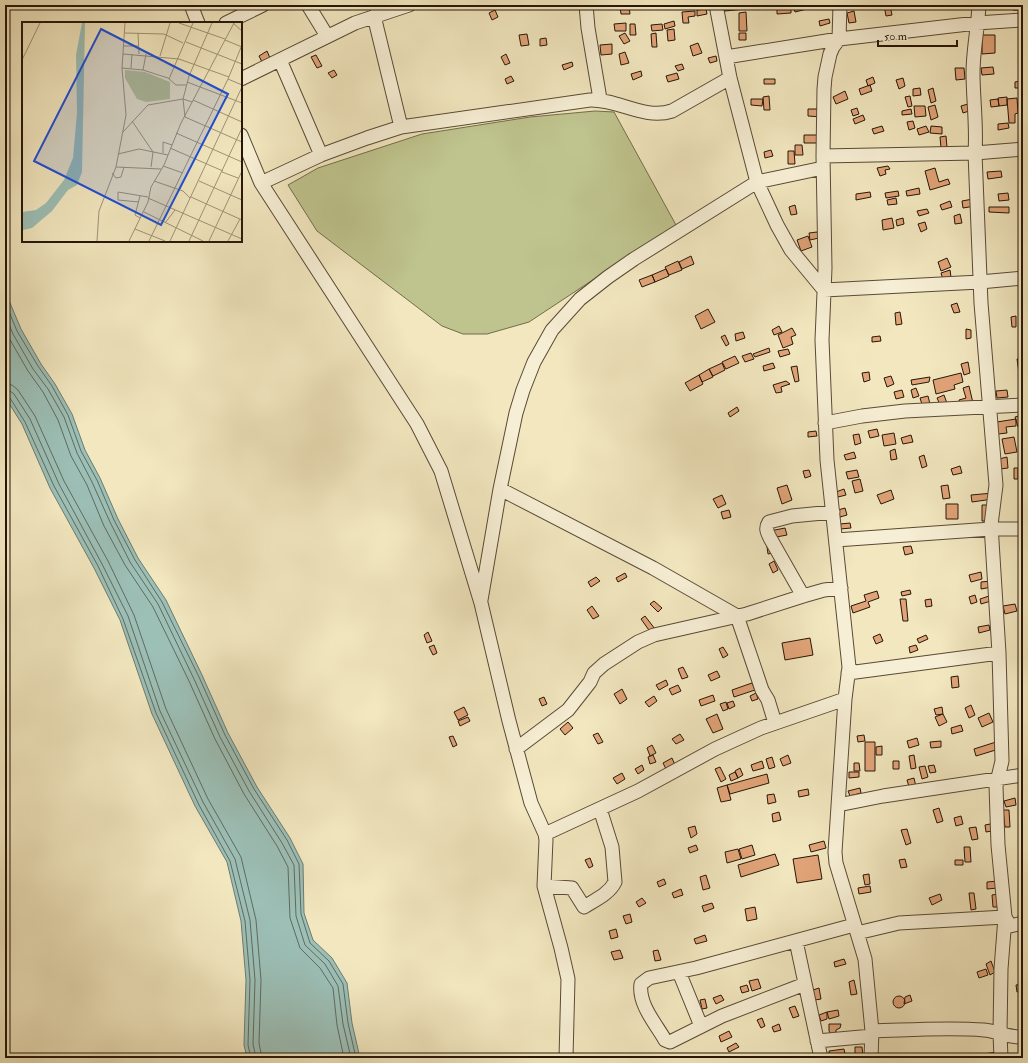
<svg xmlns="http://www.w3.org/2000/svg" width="1028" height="1063" viewBox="0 0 1028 1063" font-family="'IM FELL Double Pica',serif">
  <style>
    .green { fill: #bfc48e; stroke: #726d4b }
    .water { fill: #9cbfb6; stroke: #6d7b70 }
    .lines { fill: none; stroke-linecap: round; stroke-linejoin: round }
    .shore { stroke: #616a5f; stroke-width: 1 }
    .building { fill: #e1a478; stroke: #261608 }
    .minor-casing { stroke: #594a36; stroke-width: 15 }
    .minor { stroke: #f7efd5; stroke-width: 13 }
    .inset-road { fill: none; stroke: #a09376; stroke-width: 1 }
    .view { fill: #1d4ed8; fill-opacity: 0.15; stroke: #1d4ed8; stroke-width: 2 }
    .inset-edge { fill: none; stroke: #261608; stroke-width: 2 }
  </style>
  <rect width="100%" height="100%" fill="#f2e7bf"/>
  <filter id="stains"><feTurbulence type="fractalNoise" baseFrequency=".005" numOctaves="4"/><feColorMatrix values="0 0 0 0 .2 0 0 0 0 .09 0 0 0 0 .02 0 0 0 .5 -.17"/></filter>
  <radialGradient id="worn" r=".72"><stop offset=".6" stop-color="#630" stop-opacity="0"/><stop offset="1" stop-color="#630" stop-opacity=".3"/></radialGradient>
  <path class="green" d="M595,111L614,112L676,225L529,322L487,334H463L442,326L317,231L288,185L318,168L422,134L530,117Z"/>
  <path class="water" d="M5,291L21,329L41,364L55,384L72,414L85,450L100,478L118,519L138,558L166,600L202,675L228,733L257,787L290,838L303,864L304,913L313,940L332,958L347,983L352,1023L360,1058H247L244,1045L246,980L241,921L227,862L195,806L152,714L120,620L94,568L50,488L22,424L5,397Z"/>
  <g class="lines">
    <path class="shore" d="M5,302L17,331L38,366L52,386L68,415L81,451L97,480L114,520L135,560L162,602L199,677L225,735L254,789L287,840L299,864L301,914L310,943L329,961L343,984L348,1023L356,1058
      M5,315L13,334L33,369L48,389L64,417L77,453L92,482L110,522L130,562L158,604L194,679L220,737L249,791L282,843L294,865L296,916L305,945L325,964L338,986L343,1024L351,1058
      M5,331L28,371L43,392L58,420L71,456L87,485L104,526L125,565L153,607L189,681L215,739L244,794L277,846L288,867L290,918L300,948L320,968L333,988L337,1025L344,1058
      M5,384L12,385L18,390L35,416L64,481L108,561L134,615L166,709L208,799L241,857L256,920L261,980L259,1043L262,1058
      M5,390L10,391L14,394L30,419L59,484L102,564L128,616L160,711L203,802L235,859L250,920L255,980L253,1044L256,1058
      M5,396L10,398L25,422L54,486L98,566L123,619L156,713L199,805L230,861L245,921L250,980L248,1045L251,1058"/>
  </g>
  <path class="building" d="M724,5H745V9L725,11Z
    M793,5H806L807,9L795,12Z
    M884,5H890L892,15L886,16Z
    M1013,5H1023V10H1013Z
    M629,6L630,14H621L620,7Z
    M791,6V13L777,14V8Z
    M706,9L707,14L697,16V10Z
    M495,10L498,17L492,20L489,13Z
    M695,11V16L688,17L689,23H683L682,12Z
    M854,11L856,22L849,23L847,13Z
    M746,12L747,31H739V13Z
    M829,19L830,23L820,26L819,21Z
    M674,21L675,26L665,29L664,24Z
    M626,23V31H615L614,24Z
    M630,24H635L636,35H630Z
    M662,24L663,30L652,31L651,25Z
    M674,29L675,40L668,41L667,30Z
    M625,33L630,41L624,44L619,36Z
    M656,33L657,47H652L651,34Z
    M739,33H746V40H739Z
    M527,34L529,45L521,46L519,35Z
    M982,35H995V53L982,54Z
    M546,38L547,45L540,46V39Z
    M698,43L702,53L693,56L690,46Z
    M612,44V54L601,55L600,45Z
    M267,51L270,58L262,62L259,56Z
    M625,52L629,63L621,65L619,54Z
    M506,54L510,63L505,65L501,57Z
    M316,55L322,66L317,68L311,57Z
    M716,56L717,61L710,63L708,58Z
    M572,62L573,66L564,70L562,65Z
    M682,64L684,69L678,71L675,66Z
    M993,67L994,74L982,75L981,68Z
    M955,68H964L965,79L956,80Z
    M334,70L337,75L332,78L328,73Z
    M641,71L642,76L633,80L631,74Z
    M677,73L679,79L668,82L666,76Z
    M511,76L514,81L507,84L505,79Z
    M873,77L875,83L868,86L866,80Z
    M903,78L905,86L899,89L896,80Z
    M764,79H775V84H764Z
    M1021,81L1022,88H1015V82Z
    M870,85L872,91L861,95L859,89Z
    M920,88L921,95L913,96V89Z
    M933,88L936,101L931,103L928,90Z
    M845,91L848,99L836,104L833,97Z
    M769,96L770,110H764L763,97Z
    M910,96L912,106L908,107L905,97Z
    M1007,97V105L999,106L998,98Z
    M1017,98L1018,113L1015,114V123H1009L1007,99Z
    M751,99H763L762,106L751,105Z
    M998,99L999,106L991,107L990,100Z
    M968,104L969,111L963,113L961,106Z
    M935,105L938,117L931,120L928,107Z
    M914,106H925L926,116L915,117Z
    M857,108L859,114L853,116L851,110Z
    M808,109H822V117L808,116Z
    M911,109L912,114L902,115V111Z
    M863,115L865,120L855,124L853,119Z
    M913,121L915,128L909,130L907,122Z
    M1008,123L1009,128L998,130V124Z
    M882,126L884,131L874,134L872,129Z
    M926,126L929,132L919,135L917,129Z
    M931,126L942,127V134L930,133Z
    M804,135H821V143H804Z
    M946,136L947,147L941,148L940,137Z
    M795,145H802L803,155H795Z
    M771,150L773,156L765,158L764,152Z
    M788,151H794L795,164H788Z
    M888,166L890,169L885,170L886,174L880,176L877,168Z
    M935,168L939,182L948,179L950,184L930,190L925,171Z
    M1001,171L1002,177L988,179L987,172Z
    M919,188L920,194L907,196L906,191Z
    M898,191L899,196L886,198L885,193Z
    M870,192L871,197L856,200V194Z
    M1008,193L1009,200L999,201L998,194Z
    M896,198L897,204L888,205L887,200Z
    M973,199L975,206L963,208L962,201Z
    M950,201L952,207L942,210L940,205Z
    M795,205L797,214L791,215L789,207Z
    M989,207H1009V213L989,212Z
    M927,209L929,213L919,216L917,211Z
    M960,214L962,223L955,224L954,216Z
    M892,218L894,228L883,230L882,220Z
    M903,218L904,224L897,226L896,220Z
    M925,222L927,229L921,232L918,224Z
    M817,232L819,238L810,240L809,233Z
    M808,236L812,247L801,251L797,240Z
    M691,256L694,264L682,269L679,262Z
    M947,258L951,267L941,271L938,262Z
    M678,261L682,270L669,275L665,267Z
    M666,269L669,276L655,282L652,275Z
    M950,270L951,277L943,280L941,273Z
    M652,275L655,282L642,287L639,280Z
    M957,303L960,312L954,313L951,305Z
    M708,309L715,322L701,329L695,316Z
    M900,312L902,324L896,325L895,313Z
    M1016,316V327H1012L1011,317Z
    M779,326L782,332L774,335L772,330Z
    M792,328L796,335L791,337L793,344L783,348L778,335Z
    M966,329L971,330V338L966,339Z
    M743,332L745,338L736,341L735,334Z
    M725,335L729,344L726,346L721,337Z
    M880,336L881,341L872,342V337Z
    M769,348L770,352L755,357L753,354Z
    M788,349L790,354L780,357L778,351Z
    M751,353L754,359L745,362L742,356Z
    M735,356L739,363L726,369L722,362Z
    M1023,358V372L1019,373L1017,359Z
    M968,362L970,373L964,375L961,364Z
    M722,363L725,370L713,376L709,369Z
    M773,363L775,368L764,371L763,366Z
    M797,366L799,381L795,382L791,367Z
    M709,369L713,377L702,382L699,375Z
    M869,372L870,380L864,382L862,373Z
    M961,373L963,382L954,385L955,389L936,394L933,380Z
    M699,375L703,384L690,391L685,383Z
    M891,376L894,384L887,387L884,378Z
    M930,377L929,382L912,385L911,380Z
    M786,381L790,384L781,387L782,392L776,393L773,385Z
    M969,386L973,403L960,406L959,400L966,398L963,388Z
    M916,388L919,396L913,398L911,390Z
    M902,390L904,397L896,399L894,392Z
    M1007,390L1008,397L997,398L996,391Z
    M944,395L948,406L942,409L937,398Z
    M928,396L932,412L925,414L920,398Z
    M737,407L739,411L730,417L728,413Z
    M1022,415L1023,425L1018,427L1015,417Z
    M1016,419V426L1006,427L1007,433L998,434L997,422Z
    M877,429L879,436L870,438L868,431Z
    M816,431L817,436L808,437V432Z
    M894,433L896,444L884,446L882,435Z
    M859,434L861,443L855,445L853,435Z
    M911,435L913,442L903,444L901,438Z
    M1014,437L1017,452L1005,454L1002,439Z
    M895,449L897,459L891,460L890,451Z
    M854,452L856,458L846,460L844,455Z
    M924,455L927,466L922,468L919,457Z
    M1007,457L1008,468L1000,469L999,459Z
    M960,466L962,473L953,475L951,469Z
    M1014,468H1018V479H1014Z
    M809,470L811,476L805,478L803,471Z
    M857,470L859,477L848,479L846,472Z
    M860,479L863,491L855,493L852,481Z
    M787,485L792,500L782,504L777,488Z
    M948,485L950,498L943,499L941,486Z
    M844,489L846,495L838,497L836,492Z
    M891,490L894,499L881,504L877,495Z
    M993,493V499L972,502L971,495Z
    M722,495L726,504L718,508L713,499Z
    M946,504H958V519H946Z
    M982,505H989V521H982Z
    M845,508L847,515L840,517L838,510Z
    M729,510L731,517L723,519L721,512Z
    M850,523L851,528L840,529V524Z
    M785,528L787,535L771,538L773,553L768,554L765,532Z
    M911,546L913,553L905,555L903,547Z
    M774,561L778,570L773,573L769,564Z
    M981,572L982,579L971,582L969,575Z
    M625,573L627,577L618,582L616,578Z
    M596,577L600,581L591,587L588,582Z
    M991,581L992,587L981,589V582Z
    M910,590L911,594L902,596L901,592Z
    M877,591L879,598L868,602L870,607L853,613L851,606L866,601L864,595Z
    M975,595L977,602L971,604L969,597Z
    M989,596L991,601L981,604L980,599Z
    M900,599H906L908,621H903Z
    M931,599L932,606L926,607L925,600Z
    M654,601L662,608L658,612L650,604Z
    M1015,604L1017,611L1005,614L1003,606Z
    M592,606L599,616L593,619L587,610Z
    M645,616L655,629L651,633L641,619Z
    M989,625L990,630L979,633L978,627Z
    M428,632L432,641L427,643L424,635Z
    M880,634L883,641L876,644L873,637Z
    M926,635L928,639L919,643L917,639Z
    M810,638L813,655L785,660L782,643Z
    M434,645L437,653L433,655L429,647Z
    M916,645L918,650L910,653L909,647Z
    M723,647L728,655L723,658L719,649Z
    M683,667L688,677L682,679L678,669Z
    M1020,669H1023V686H1020Z
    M717,671L720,677L711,681L708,675Z
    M958,676L959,687L952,688L951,677Z
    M666,680L668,685L659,690L656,685Z
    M752,683L755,690L734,697L732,690Z
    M678,685L681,691L672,695L669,689Z
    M622,689L627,699L620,704L614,694Z
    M756,693L758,699L752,701L750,696Z
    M713,695L715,701L701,706L699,700Z
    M654,696L657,701L649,707L645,702Z
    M544,697L547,704L542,706L539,699Z
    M733,701L735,706L729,709L727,703Z
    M726,702L728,709L723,711L720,704Z
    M971,705L975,715L969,718L965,708Z
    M464,707L468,715L458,720L454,712Z
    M942,707L943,714L936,715L934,709Z
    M989,713L993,722L982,727L978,718Z
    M717,714L723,729L713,733L706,719Z
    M943,714L947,722L939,726L935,717Z
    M468,717L470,721L460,726L458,721Z
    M568,722L573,728L565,735L560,729Z
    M961,725L963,731L952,734L951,728Z
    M598,733L603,742L598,744L593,735Z
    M680,734L684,740L676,744L672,739Z
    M864,735L865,741L858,742L857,736Z
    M453,736L457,745L453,747L449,737Z
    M917,738L919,745L909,748L907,741Z
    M941,741V747L931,748L930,742Z
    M865,742H875V771H865Z
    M996,742L999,749L976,756L974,749Z
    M652,745L656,753L650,756L647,748Z
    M882,746V755H876V747Z
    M653,755L656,762L650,764L648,757Z
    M788,755L791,763L783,766L780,759Z
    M914,755L916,768L911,769L909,756Z
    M772,757L775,767L769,769L766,759Z
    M672,758L675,765L666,769L663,763Z
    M762,761L764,768L753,771L751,765Z
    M893,761H899V769H893Z
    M854,763H859L860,771H854Z
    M642,765L644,770L638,774L635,769Z
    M934,765L936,772L930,773L928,766Z
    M925,766L928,777L922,779L919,767Z
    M720,767L726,779L721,782L715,769Z
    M740,768L743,775L738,778L735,771Z
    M735,772L738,778L731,781L729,775Z
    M849,772H859V777L849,778Z
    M622,773L625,779L617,784L613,778Z
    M767,774L769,783L730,794L727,785Z
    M914,778L918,796L912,797L907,780Z
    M727,785L731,800L721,802L717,788Z
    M860,788L861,793L850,796L848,791Z
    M808,789L809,795L799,797L798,791Z
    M774,794L776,802L768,804L767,795Z
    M1015,798L1016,805L1006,807L1004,801Z
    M939,808L943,821L937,823L933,810Z
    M1003,810H1009L1010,827H1005Z
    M779,812L781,820L773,822L772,814Z
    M961,816L963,824L956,826L954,818Z
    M990,824L992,831L986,832L985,825Z
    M695,826L697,834L691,838L688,828Z
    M976,827L978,839L972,840L969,828Z
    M907,829L911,843L906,845L901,830Z
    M824,841L826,848L811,852L809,845Z
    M696,845L698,850L690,853L688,848Z
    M752,845L755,855L742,859L739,849Z
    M964,847H970L971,862H965Z
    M738,849L741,859L727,863L725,852Z
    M775,854L779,865L741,877L738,865Z
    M818,855L822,879L797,883L793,859Z
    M590,858L593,866L589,868L585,860Z
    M905,859L907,867L901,868L899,860Z
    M955,860H963V865H955Z
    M1019,867H1023V884H1021Z
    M869,874L870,884L865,885L863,875Z
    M706,875L710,888L703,890L700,877Z
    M664,879L666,884L659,887L657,882Z
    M998,881V888L987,889V882Z
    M870,886L871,892L859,894L858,888Z
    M681,889L683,895L674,898L672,893Z
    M969,893H974L976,909L971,910Z
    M940,894L942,900L932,905L929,898Z
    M998,894L999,907H993L992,895Z
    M642,898L646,903L639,907L636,902Z
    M712,903L714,908L704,912L702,906Z
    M755,907L757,919L747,921L745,909Z
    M630,914L632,922L626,924L623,916Z
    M616,929L618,937L611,939L609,931Z
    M705,935L707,941L696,944L694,939Z
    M620,950L623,958L614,960L611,952Z
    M658,950L661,960L655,961L653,951Z
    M844,959L846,964L835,967L834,962Z
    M991,961L995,972L990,975L986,964Z
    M986,969L988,975L979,978L977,972Z
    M758,979L761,988L752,991L749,981Z
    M854,980L857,994L851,995L849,982Z
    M1023,984V991L1017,992L1016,985Z
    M747,985L749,991L742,993L740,987Z
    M819,988L821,999L815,1000L813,990Z
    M721,995L724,1000L716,1004L713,998Z
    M910,995L912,1001L904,1004L905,997Z
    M893 1002a6 6 0 1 1 12 0a6 6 0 1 1-12 0Z
    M705,999L707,1008L702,1009L700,1000Z
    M795,1006L799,1016L793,1018L789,1008Z
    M838,1010L839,1016L829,1019L827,1012Z
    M827,1012V1019L821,1021L819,1015Z
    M762,1018L765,1026L761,1028L757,1020Z
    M779,1024L781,1030L774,1032L772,1027Z
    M829,1024H841L840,1028L836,1030V1032L831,1034L829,1031Z
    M729,1031L732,1037L721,1042L719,1036Z
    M736,1043L739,1047L729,1052L727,1048Z
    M855,1047H862L863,1057H855Z
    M844,1049L846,1058H830L829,1051Z
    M997,1052V1057L983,1058L984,1054Z"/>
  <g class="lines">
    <defs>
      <path id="minor" d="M191,5L198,23
        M308,5L327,36
        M586,5L588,28L600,99
        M716,5L730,78L757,182L777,225L791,250L824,290L980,282L1023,278
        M840,5L839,39L833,47L830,54L825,77L824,89L823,156L825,268L822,340L827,460L849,667L845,699L835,852L836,863L865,959L872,1031L871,1058
        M979,5C978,28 973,50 973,73C973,99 977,126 975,153L981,303L996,485L991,525L999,653L1002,761L996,786L998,845L1005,917L1001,969L1000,1034L1001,1058
        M374,16L401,127
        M226,23L263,5
        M726,57L839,39L977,23L1023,20
        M280,60L321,155
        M241,79L355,23L409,5
        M241,135L261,183L417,424L441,471L481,603L509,721L531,803L545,834L546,840L544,886L561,948L568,979L566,1058
        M823,156L975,153L1023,149
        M261,183L321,155L367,138L401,127L590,100C618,99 644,120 672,111L730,78
        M825,423L862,416L905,411L1023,405
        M500,489L653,568L737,616L762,690L768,700L775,723
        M836,540L991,529H1023
        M803,596L770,538C767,532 765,528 769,522L792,516L833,512
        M481,600L500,489L516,413L523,390L534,362L552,330L580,299L608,277L634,259L757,182L823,168
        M848,673L999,653
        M516,749L568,710L590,682L594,673L604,664L638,642L654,635L747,614L803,596L824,590L841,588
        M838,805L883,796L1023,775
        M545,834L638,791L715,749L761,728L845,699
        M544,886L572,888L584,907C595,900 609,894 615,882L612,847L600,809
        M857,933L899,923L1005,917L1010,926L1023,923
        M796,941L821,1058
        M679,972L701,1026
        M805,984L722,1016L670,1042L665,1040C656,1024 638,1004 641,984L649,978L696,968L854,925
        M872,1031C909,1030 947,1027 984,1030C998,1031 1008,1038 1023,1037
        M817,1041L872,1036"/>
    </defs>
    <use href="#minor" class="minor-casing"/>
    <use href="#minor" class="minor"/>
  </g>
  <g transform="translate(22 22)">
    <rect width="220" height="220" fill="#f2e7bf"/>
    <path d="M103,48L123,50L148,60V77L124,80L115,77L103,56Z" fill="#bfc48e"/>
    <path d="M60,1H63L60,150L55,163L46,168L30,189L10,206L1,208L0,190L14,188L24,181L42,158L51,136L55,91L54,33Z" fill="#9cbfb6"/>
    <path class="inset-road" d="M157,1L203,17M190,1L167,54L161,77L163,95L220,120M211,1L220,9M103,11L142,12L161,21M116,11L117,32M203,18L220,25M164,20L220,42M102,24H116M101,32L157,37L207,55M138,34L148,1M0,38L18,1M100,46L121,48L146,56L154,63H164M109,46L110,32M121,48L124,32M147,57L171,1M206,57L220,63M165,60L220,81M171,78L220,100M110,99L131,130L129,145M101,110L126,83L161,77L170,80M154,111L220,140M148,126L201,149M141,131V120L150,123M96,132L117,127L146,133M141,144L161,151M94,145L139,147M200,150L216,156M90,151L94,156L99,155L102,145M132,159L161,169L168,176M177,159L220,178M118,174L113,193L118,196M169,175L220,198M126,176L220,217M117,180L96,178V170L126,175M122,190L181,219M143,201L153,188M113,207L143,219M75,219L77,189L94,145L104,93L100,46L103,1M107,219L126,180L129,165L142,143L159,101L212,1M127,219L206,57L220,23M148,219L220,65M167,219L220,106M187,219L220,149M206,219L218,197"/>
    <path class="view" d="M79,7L206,72L139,203L12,139Z"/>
    <rect width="220" height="220" class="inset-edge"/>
  </g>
  <rect width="1028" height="1063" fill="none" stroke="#f2e7bf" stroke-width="20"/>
  <rect x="6" y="6" width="1016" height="1051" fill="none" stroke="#261608" stroke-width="2"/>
  <rect x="10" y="10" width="1008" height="1043" fill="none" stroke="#261608"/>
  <path d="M878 40v6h79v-6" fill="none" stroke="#261608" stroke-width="2"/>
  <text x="884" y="40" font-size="12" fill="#261608" stroke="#f7efd5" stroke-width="3" paint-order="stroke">50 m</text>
  <rect width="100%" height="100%" filter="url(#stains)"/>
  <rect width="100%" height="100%" fill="url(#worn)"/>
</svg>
